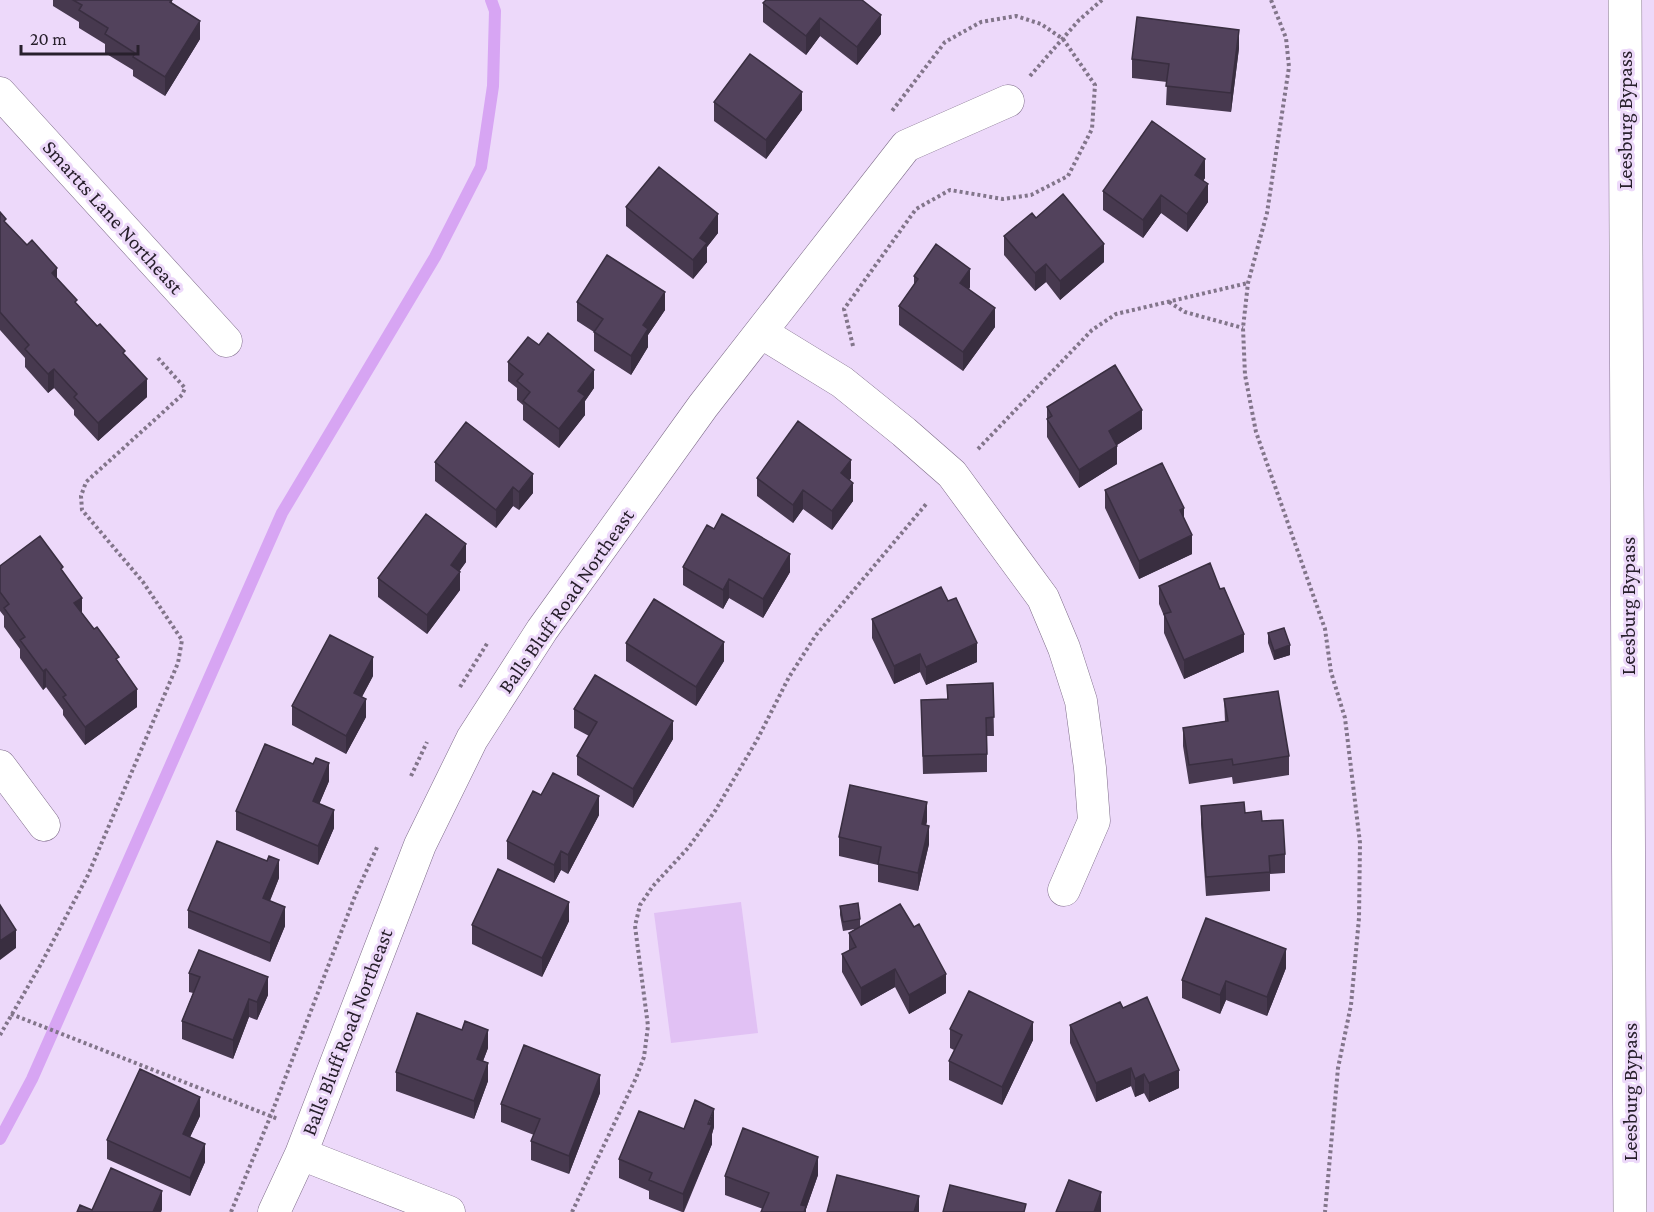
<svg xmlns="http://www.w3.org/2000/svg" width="1654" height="1212" viewBox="0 0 1654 1212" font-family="'Crimson Pro',serif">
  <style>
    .green { fill: #e1c1f4 }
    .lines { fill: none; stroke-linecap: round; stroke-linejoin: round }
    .stream { stroke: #d7a5f3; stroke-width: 12 }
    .minor-casing { stroke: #7e6c89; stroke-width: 33 }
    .trunk-casing { stroke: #7e6c89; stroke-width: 34 }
    .path { stroke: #82758a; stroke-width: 4; stroke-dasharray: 3 3; stroke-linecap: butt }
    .minor { stroke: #fff; stroke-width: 32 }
    .trunk { stroke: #fff; stroke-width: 33 }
    .wall { fill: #47394f }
    .shaded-wall { fill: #392e40 }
    .building { fill: #52425c; stroke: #392e40; stroke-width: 1.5 }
    .labels { text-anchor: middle; stroke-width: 6; stroke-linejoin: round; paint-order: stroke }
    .street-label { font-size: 21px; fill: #28202c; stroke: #edd9fa }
  </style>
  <rect width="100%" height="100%" fill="#edd9fa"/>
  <path class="green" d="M741,902L758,1033L671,1043L654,913Z"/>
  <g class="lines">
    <path class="stream" d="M0,1139L32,1079L282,513L435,257L481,167L493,86L495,11L491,0"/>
    <defs>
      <path id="minor" d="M0,93L226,341
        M762,333L842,382L904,432L952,474L1043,598L1064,648L1081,701L1090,768L1094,821L1064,890
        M0,766L44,825
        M301,1154L449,1212
        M274,1212L301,1154L420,845L472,739L542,630L703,406L906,146L1008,101"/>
      <path id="trunk" d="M1625,0L1630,1212"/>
    </defs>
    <use href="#minor" class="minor-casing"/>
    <use href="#trunk" class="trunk-casing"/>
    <path class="path" d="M1271,0L1286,38L1289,67L1267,213L1248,283L1243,328L1245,375L1256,432L1325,629L1331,672L1345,718L1360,843L1359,918L1351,1005L1338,1068L1325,1212
      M1030,76L1079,20L1102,0
      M1169,302L1185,312L1243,328
      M853,346L844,309L916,209L950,190L1003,199L1031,195L1068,176L1092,129L1095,85L1063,39L1041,24L1016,16L981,22L945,42L892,111
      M978,449L1092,330L1116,314L1248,283
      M460,687L488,642
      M411,776L427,742
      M11,1014L278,1119
      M0,1035L41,964L88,875L178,663L182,640L143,582L82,510L81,496L86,482L182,395L185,388L157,357
      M231,1212L271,1115L355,896L378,845
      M572,1212L636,1078L644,1057L648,1026L635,926L640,905L653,886L688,848L715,811L757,740L789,677L816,635L927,503"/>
    <use href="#minor" class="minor"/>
    <use href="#trunk" class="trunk"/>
  </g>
  <path class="wall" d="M53,0H172V3L200,39L165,96L133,76V70L105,53V44L79,28V22L53,6Z
    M763,3L881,34L857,65L820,36L806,55L763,22Z
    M1239,48L1231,112L1166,105L1167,82L1132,78V59Z
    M714,102L802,110L766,159L714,121Z
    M1205,178L1203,181L1208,202L1187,232L1161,213L1143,238L1103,210V191Z
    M626,207L718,233L707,247V262L693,279L626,226Z
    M0,212L6,224L57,278L77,304L125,355L147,397L98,441L74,415V410L54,388L48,393L25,367V358L0,330Z
    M1036,218L1104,262L1060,300L1046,282L1035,291L1004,255V236Z
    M914,276L970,287L969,290L995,327L963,371L899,325V306L914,285Z
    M577,302L665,310L648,335V347L631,375L594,351V332L577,321Z
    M508,362L594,388L585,401V415L559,448L523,420V405L517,400V388L508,381Z
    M1047,407L1142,429L1117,445V464L1079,488L1047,437Z
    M435,462L533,493L519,510L513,506L496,528L435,481Z
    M757,478H851L850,480L853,501L832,530L803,509L793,523L757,496Z
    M1105,490L1184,519L1192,554L1139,579L1105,508Z
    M714,529L790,572L763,618L729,598L723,609L683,585V567Z
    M466,562L459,571L460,590L427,634L378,597V578Z
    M0,566L63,572L82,613L119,664L137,707L85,745L63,715V710L46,687L43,690L20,658V649L4,627V616L0,611Z
    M1159,586L1244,652L1184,679L1164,633V616L1159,604Z
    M872,619L977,662L926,685L920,672L894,684L872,638Z
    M1268,633L1290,655L1274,660L1268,643Z
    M626,643L724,661L696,706L626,661Z
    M373,676L362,697L366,717L346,754L292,725V706Z
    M993,683L994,736H987V772L923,774L921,700L947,699V685Z
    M1224,699L1289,756V775L1233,784L1232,777L1189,784L1183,746V728L1225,721Z
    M574,709L673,739L633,808L577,775V756L589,736L574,728Z
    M329,781L319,804L334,828L318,865L236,830V811Z
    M541,795L599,815L568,874L561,870L554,883L507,859V841Z
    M1201,806L1262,821L1285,854V873L1270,874V891L1206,896L1201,824Z
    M927,821L926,825L929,844L918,891L878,882V865L839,856V837Z
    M279,878L270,901L285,926L270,962L188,928V910Z
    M840,906L860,919V926L946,993L909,1014L895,987L861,1006L842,972V954L849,951V933L855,929L843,931L840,915Z
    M569,921L542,977L472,944V925Z
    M1286,968L1267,1016L1226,1000L1220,1014L1182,998V980Z
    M189,973L268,995L257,1020L249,1017L233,1059L182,1039V1021L193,993L189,992Z
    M1123,1008L1179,1088L1149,1102L1144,1093L1135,1097L1131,1086L1096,1102L1070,1043V1025Z
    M950,1029L1033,1040L1002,1105L949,1080V1061L954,1050L950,1048Z
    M488,1048L483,1061L488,1081L474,1119L396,1091V1072Z
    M600,1093L569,1174L531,1160V1141L534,1135L501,1122V1104Z
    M200,1116L190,1137L205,1162L190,1196L107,1159V1140Z
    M714,1127L712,1134V1144L684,1212H682L649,1199V1191L619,1178V1159L684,1129Z
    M818,1175L806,1209V1212L763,1209L725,1195V1176Z"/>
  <path class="shaded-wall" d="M881,15V34L857,65V47Z
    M820,18V36L806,55V36Z
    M200,21V39L165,96V77Z
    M1239,30V48L1231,112V93Z
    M802,92V110L766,159V140Z
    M1205,159V178L1195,193V175Z
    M1208,184V202L1187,232V214Z
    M1161,195V213L1143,238V220Z
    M718,214V233L707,247V262L693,279V260L700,238Z
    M1104,244V262L1060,300V281Z
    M1046,264V282L1035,291V273Z
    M57,268V287L52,273Z
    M970,269V287L960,302V283Z
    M665,292V310L648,335V347L631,375V356L643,325Z
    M995,308V327L963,371V352Z
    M54,369V388L48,393V374Z
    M594,370V388L585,401V415L559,448V429L578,391Z
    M147,379V397L98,441V423Z
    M1142,410V429L1109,450V431Z
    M1117,446V464L1079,488V470Z
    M851,460V478L841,492V473Z
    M533,474V493L519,510V492Z
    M853,483V501L832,530V511Z
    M513,487V506L496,528V510Z
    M803,490V509L793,523V505Z
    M1184,508V526L1180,510Z
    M1192,535V554L1139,579V561Z
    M466,544V562L451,583V565Z
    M790,554V572L763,618V599Z
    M460,572V590L427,634V615Z
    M729,579V598L723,609V590Z
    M82,598V616L74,603Z
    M1244,634V652L1184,679V660Z
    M724,642V661L696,706V687Z
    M977,643V662L926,685V667Z
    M1290,645V655L1274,660V651Z
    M920,654V672L894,684V666Z
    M373,657V676L354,711V693Z
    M46,669V687L43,690V671Z
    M137,689V707L85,745V727Z
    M366,699V717L346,754V736Z
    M673,721V739L633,808V789Z
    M329,763V781L313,819V801Z
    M599,796V815L568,874V855Z
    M927,802V821L922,843V824Z
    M334,810V828L318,865V846Z
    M929,826V844L918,891V873Z
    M561,851V870L554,883V865Z
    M279,860V878L263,917V898Z
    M569,902V921L542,977V958Z
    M285,907V926L270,962V943Z
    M16,930V948L0,960V941Z
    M1286,949V968L1267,1016V997Z
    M895,969V987L861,1006V988Z
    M946,974V993L909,1014V995Z
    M268,977V995L257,1020V1002Z
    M1226,981V1000L1220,1014V995Z
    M249,999V1017L233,1059V1040Z
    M1033,1022V1040L1002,1105V1087Z
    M488,1030V1048L477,1077V1059Z
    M488,1063V1081L474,1119V1101Z
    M1131,1068V1086L1096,1102V1083Z
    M1179,1070V1088L1149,1102V1083Z
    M1144,1074V1093L1135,1097V1079Z
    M600,1075V1093L569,1174V1156Z
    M200,1097V1116L183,1152V1134Z
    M714,1109V1127L712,1134V1144L683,1212V1194Z
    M205,1144V1162L190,1196V1178Z
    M818,1157V1175L806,1209V1212H801V1205Z
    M162,1191V1210L161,1212H153Z
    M1101,1192V1212H1094Z
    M919,1196V1212H914Z"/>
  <path class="building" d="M73,0H172L170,2L200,21L165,77L133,57L135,53L105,34L108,28L79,10L82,5Z
    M766,0H862L881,15L857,47L820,18L806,36L763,3Z
    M1137,17L1239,30L1231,93L1166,86L1169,64L1132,59Z
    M750,54L802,92L766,140L714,102Z
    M1152,121L1205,159L1195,175L1208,184L1187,214L1161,195L1143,220L1103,191Z
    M659,167L718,214L700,238L707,243L693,260L626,207Z
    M1063,194L1104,244L1060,281L1046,264L1035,273L1004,236L1032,213L1036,218Z
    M0,212L6,219L4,221L27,245L32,240L57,268L52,273L77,300L75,302L97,326L100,324L125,351L123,353L147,379L98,423L74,397L77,394L54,369L48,374L25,349L29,345L0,312Z
    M936,244L970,269L960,283L995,308L963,352L899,306L918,279L914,276Z
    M607,255L665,292L643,325L648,329L631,356L594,332L603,319L577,302Z
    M548,333L594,370L578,391L585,396L559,429L523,401L530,392L517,381L523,374L508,362L528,337L539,345Z
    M1115,365L1142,410L1109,431L1117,446L1079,470L1047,419L1052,416L1047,407Z
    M798,421L851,460L841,473L853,483L832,511L803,490L793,505L757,478Z
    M466,422L533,474L519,492L513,487L496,510L435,462Z
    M1162,463L1184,508L1180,510L1192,535L1139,561L1105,490Z
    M426,514L466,544L451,565L460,572L427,615L378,578Z
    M722,514L790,554L763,599L729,579L723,590L683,567L707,525L714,529Z
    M40,536L63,567L61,569L82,598L74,603L94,629L97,627L119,657L116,659L137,689L85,727L63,697L66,695L46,669L43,671L20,640L25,637L4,608L9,604L0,592V566Z
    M1210,563L1220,589L1224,588L1244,634L1184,660L1164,614L1171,612L1159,586Z
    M941,587L948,601L956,598L977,643L926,667L920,654L894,666L872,619Z
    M654,599L724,642L696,687L626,643Z
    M1284,628L1290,645L1274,651L1268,633Z
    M330,635L373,657L354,693L366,699L346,736L292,706Z
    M595,675L673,721L633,789L577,756L597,722L574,709Z
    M993,683L994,717L986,718L987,754L923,756L921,700L948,699L947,685Z
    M1278,691L1289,756L1233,765L1232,759L1189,765L1183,728L1228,721L1224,699Z
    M265,744L313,764L316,758L329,763L313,801L334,810L318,846L236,811Z
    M553,773L599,796L568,855L561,851L554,865L507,841L533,791L541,795Z
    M850,785L927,802L922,824L929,826L918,873L878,864L881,847L839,837Z
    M1244,802L1245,813L1261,811L1262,821L1283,820L1285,854L1269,856L1270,872L1206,877L1201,806Z
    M217,841L267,861L269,856L279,860L263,898L285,907L270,943L188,910Z
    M498,869L569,902L542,958L472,925Z
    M858,903L860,919L843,922L840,906Z
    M900,904L914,927L919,924L946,974L909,995L895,969L861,988L842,954L856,947L849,933Z
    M0,905L16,930L0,941Z
    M1206,918L1286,949L1267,997L1226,981L1220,995L1182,980Z
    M199,950L268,977L257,1002L249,999L233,1040L182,1021L200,977L189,973Z
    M969,991L1033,1022L1002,1087L949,1061L962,1035L950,1029Z
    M1147,997L1179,1070L1149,1083L1144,1074L1135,1079L1131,1068L1096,1083L1070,1025L1120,1002L1123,1008Z
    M417,1013L462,1030L465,1021L488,1030L477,1059L488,1063L474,1101L396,1072Z
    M524,1045L600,1075L569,1156L531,1141L540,1119L501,1104Z
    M140,1069L200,1097L183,1134L205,1144L190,1178L107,1140Z
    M695,1100L714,1109L708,1124L712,1125L683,1194L649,1180L652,1173L619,1159L639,1111L684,1129Z
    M743,1128L818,1157L801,1205L806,1206L804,1212H761L769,1193L725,1176Z
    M111,1168L162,1191L153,1212H77L80,1205L92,1210Z
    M837,1175L919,1196L914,1212H827Z
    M1069,1180L1101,1192L1094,1212H1056Z
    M950,1185L1026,1204L1024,1212H943Z"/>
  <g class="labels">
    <g class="street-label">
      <text transform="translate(1625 120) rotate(-90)" y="7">Leesburg Bypass</text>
      <text transform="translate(113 217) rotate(48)" y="7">Smartts Lane Northeast</text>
      <text transform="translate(566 601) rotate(-55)" y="7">Balls Bluff Road Northeast</text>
      <text transform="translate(1628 606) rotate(-90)" y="7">Leesburg Bypass</text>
      <text transform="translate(347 1032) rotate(-69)" y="7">Balls Bluff Road Northeast</text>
      <text transform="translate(1630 1092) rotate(-90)" y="7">Leesburg Bypass</text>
    </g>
  </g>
  <path d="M21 45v9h117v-9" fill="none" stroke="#28202c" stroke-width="3"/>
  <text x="30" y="45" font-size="18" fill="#28202c" stroke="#edd9fa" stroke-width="4.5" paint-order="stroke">20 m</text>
</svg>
